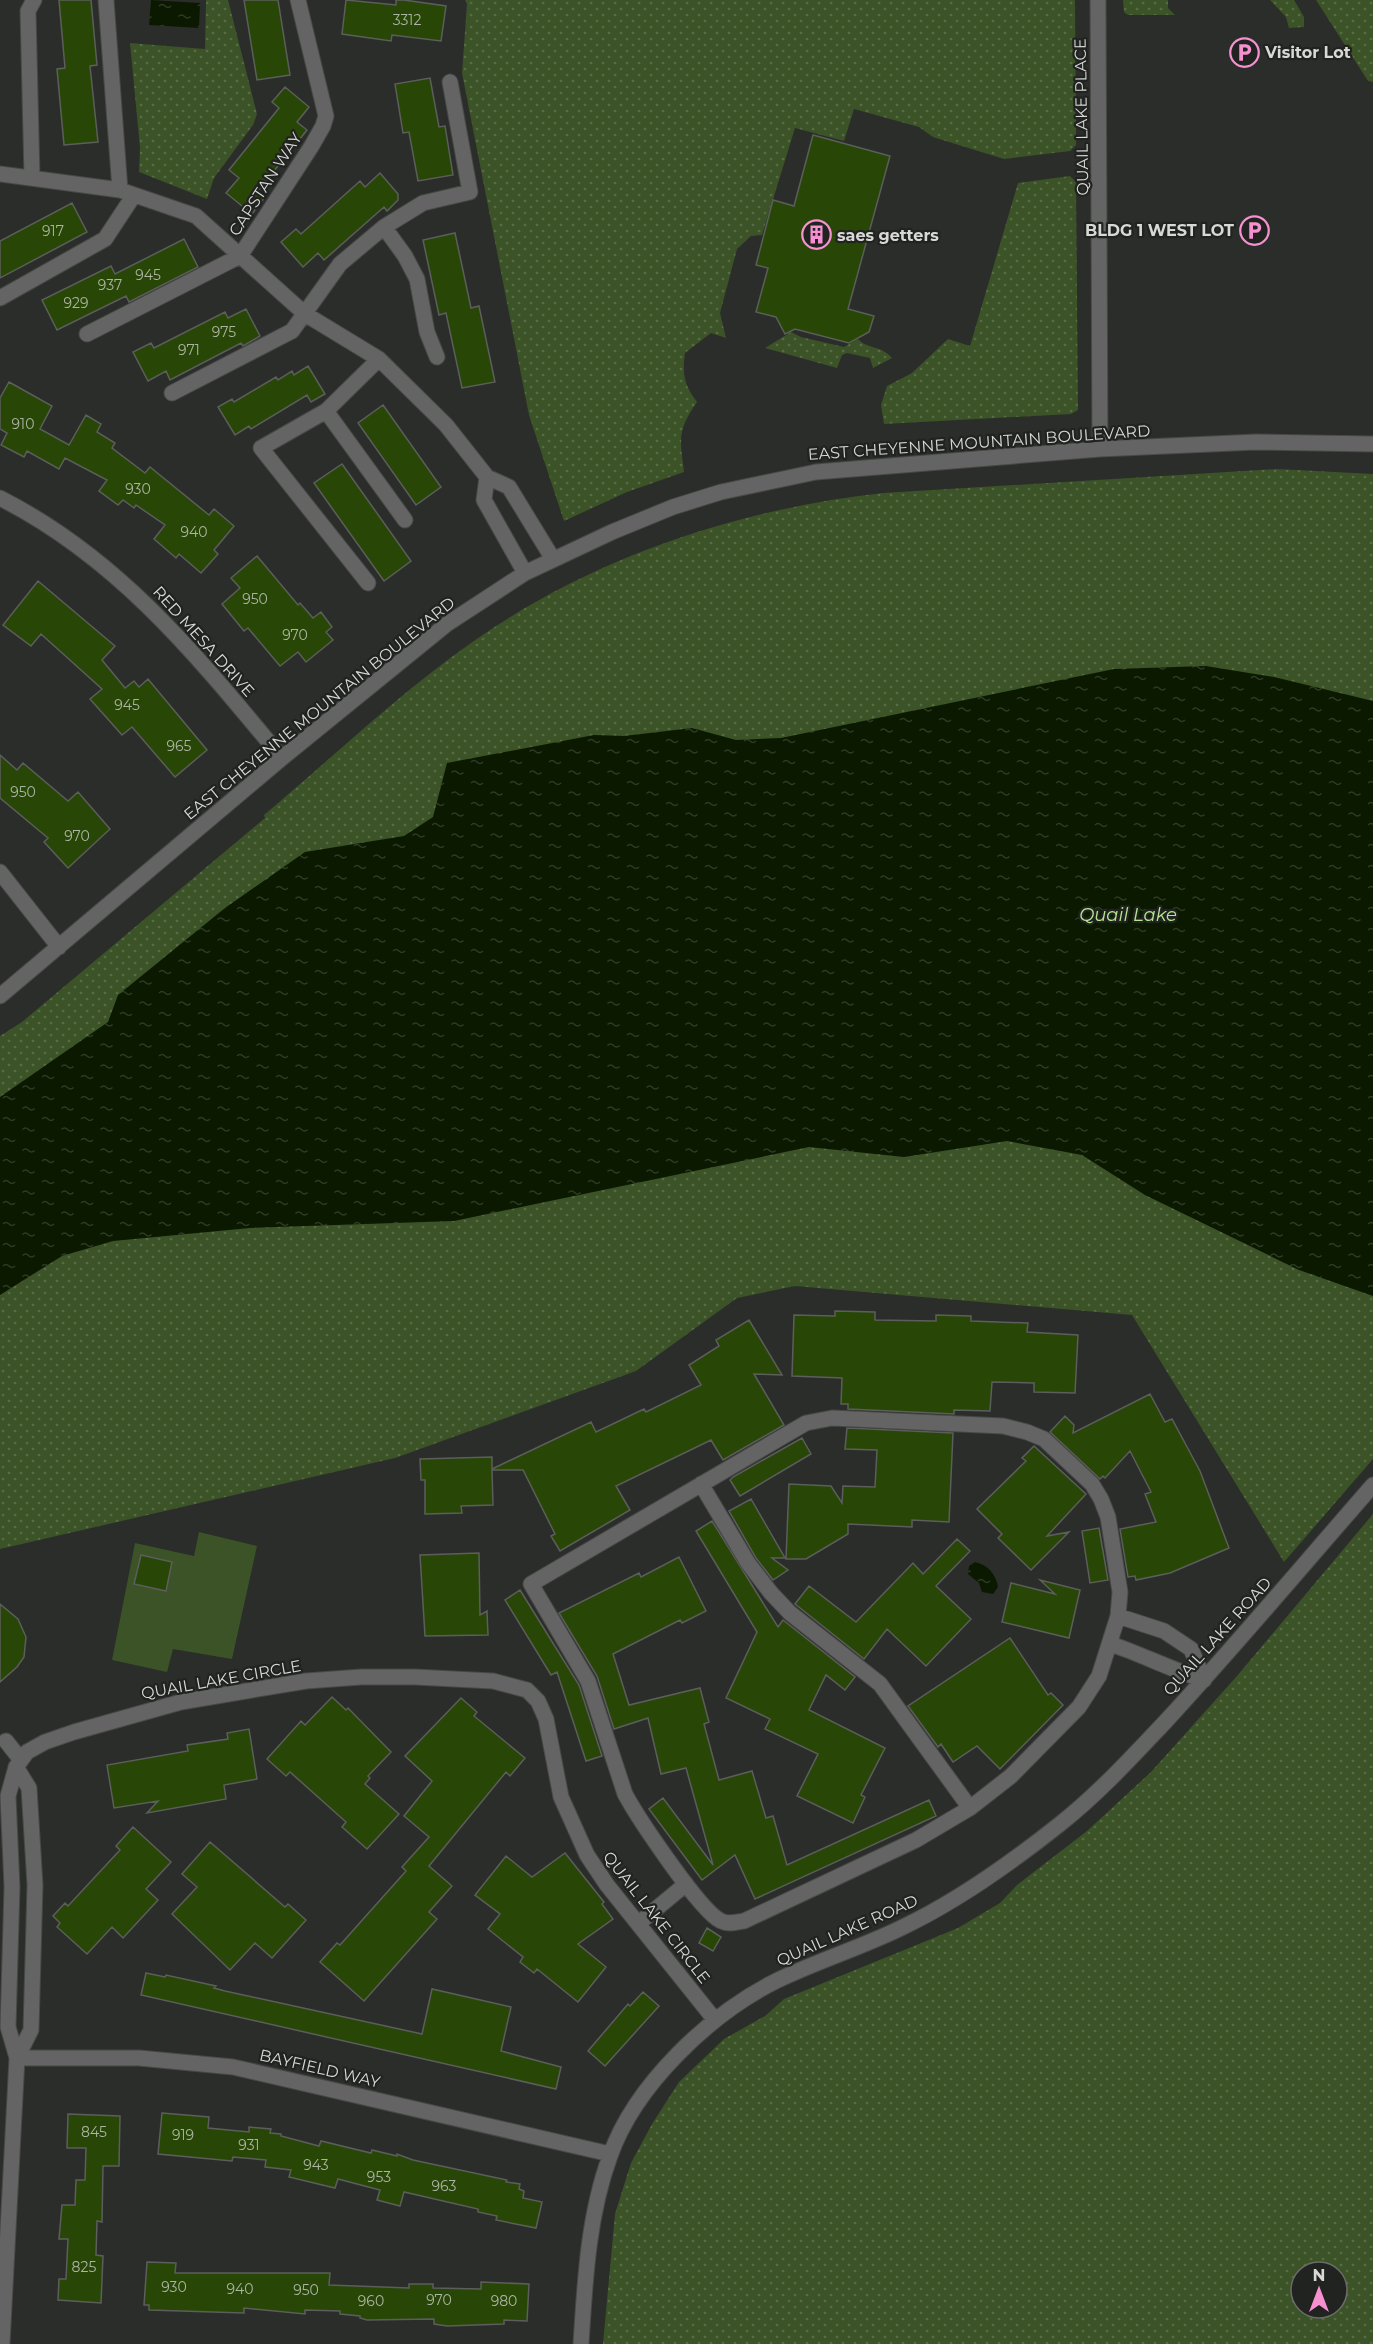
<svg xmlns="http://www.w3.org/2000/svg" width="1373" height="2344" viewBox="0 0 1373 2344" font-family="Montserrat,sans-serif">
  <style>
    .grass { fill: url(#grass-dots); fill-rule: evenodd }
    .pitch { fill: #3b5327 }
    .water { fill: url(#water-ripples) }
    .building { fill: #284707; stroke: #5c5e5b; stroke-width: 1.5 }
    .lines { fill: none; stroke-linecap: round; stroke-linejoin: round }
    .minor-casing { stroke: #474946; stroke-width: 17 }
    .minor { stroke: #636463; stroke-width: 15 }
    .labels { text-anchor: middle; stroke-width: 4.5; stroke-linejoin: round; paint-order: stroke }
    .number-label { font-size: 14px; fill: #acb4a3 }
    .poi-label { font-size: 16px; font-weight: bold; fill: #d8d9d7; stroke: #212320; text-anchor: start }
    .street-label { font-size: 16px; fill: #d8d9d7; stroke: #212320 }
    .water-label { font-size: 18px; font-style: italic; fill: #b5e790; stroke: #212320 }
  </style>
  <defs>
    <pattern id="grass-dots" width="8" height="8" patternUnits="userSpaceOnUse" patternTransform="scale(1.5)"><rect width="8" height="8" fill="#3b5327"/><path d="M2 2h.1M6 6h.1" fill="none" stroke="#576b46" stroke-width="1.8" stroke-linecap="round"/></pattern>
    <pattern id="water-ripples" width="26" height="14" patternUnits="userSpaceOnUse" patternTransform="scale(1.5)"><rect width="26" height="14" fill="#0a1900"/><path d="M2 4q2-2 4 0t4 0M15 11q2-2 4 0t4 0" fill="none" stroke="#2d3a24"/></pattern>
  </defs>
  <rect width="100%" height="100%" fill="#2b2d2a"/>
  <path class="grass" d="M206,0H228L257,114L253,125L214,178L207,199L139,172L140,148L130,43L205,49Z
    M465,0H1075L1076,145L1070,151L1004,159L933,137L919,127L854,109L844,141L795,128L762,235L751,236L737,249L720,313L726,338L711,333L685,353C682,374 684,385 697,402C677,431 680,438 684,472L627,492L564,521L529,415L462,73L467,4Z
    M1123,0H1168V8L1175,15H1128L1124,12Z
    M1270,0H1294L1304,17V27L1289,28L1286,17Z
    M1316,0H1373V82L1368,81Z
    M1070,176L1076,182L1078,410L1071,414L884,424L881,405L887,386L912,373L948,339L970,346L1018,183Z
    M791,332L801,337L844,347L858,339C867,349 883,346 892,358L873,368L870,358L847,353L842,355L837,368L765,348Z
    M1277,469L1373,474V1459L1284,1562L1132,1315L795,1286L737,1298L636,1371L395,1458L0,1549V1036L22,1022L265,818L264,815C339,752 414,679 496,626C612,551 747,508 883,493Z
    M1373,1514V2344H603L615,2214L631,2163L652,2124L679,2082L724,2039L765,2016L784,1999L958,1928L1000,1903L1017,1885L1087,1831L1151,1772L1237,1676ZM1301,2272H1337V2308H1301Z"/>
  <path class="pitch" d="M199,1532L257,1546L232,1659L173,1649L167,1672L112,1660L135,1543L194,1556Z"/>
  <path class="water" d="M151,0L200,3L199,28L149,25Z
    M1206,666L1274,677L1373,701V1296L1299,1270L1145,1195L1082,1155L1007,1141L904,1157L809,1147L454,1221L250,1228L113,1241L62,1256L0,1295V1097L108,1022L118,995L225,908L305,852L404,836L433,817L447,763L594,735L624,736L692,728L736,740L781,738L1114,669Z
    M975,1562C988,1565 996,1574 998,1587L993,1594L982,1592L979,1583L968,1574L969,1566Z"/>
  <path class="building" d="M59,0H91L97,65L90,66L98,142L64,145L57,69L65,68Z
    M244,0H278L290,75L257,80Z
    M346,0L396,5V0H404L446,6L441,41L392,35L391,41L342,34Z
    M430,78L439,127L445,126L453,175L418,181L409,132L403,133L395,84Z
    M285,87L309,107L297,122L307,130L257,192L264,198L252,214L226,193L239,178L229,170L279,108L272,102Z
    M813,135L890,156L848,309L874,316L869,332L849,343L795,329L785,334L776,317L756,312L768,268L756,265L773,200L794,206Z
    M380,173L398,194V200L387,211L384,207L324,260L318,253L303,267L281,242L296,229L301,234L360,181L365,187Z
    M72,203L87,232L0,278V241Z
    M455,233L471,308L479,306L495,382L462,388L446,313L439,315L423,240Z
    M184,239L198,267L129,302L126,296L57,330L42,300L111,266L115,274Z
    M246,309L260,336L243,346L241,343L170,380L166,371L148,381L133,352L151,343L154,348L225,312L228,318Z
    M308,366L325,394L311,402L307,395L251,429L249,426L235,435L218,407L232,399L234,402L276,377L278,380L292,371L294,375Z
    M9,382L52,406L40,429L69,445L86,415L101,424L97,432L115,443L112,448L145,473L150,467L209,515L214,509L234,526L214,550L218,554L201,573L179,554L176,558L154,539L165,525L136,505L134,508L123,500L118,505L99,491L107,480L65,458L59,469L27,451L24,457L1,445L7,433L0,429V398Z
    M383,405L441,487L416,505L358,423Z
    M342,464L411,561L384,581L314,483Z
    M257,556L298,605L300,603L313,618L321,612L332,627L326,632L333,640L306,662L298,652L280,666L248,628L244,631L222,604L240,588L231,578Z
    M38,581L115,646L102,660L125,688L134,681L139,687L148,679L207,750L175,777L132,727L122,735L90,699L102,689L41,634L31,646L3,625Z
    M0,755L17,770L23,763L68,801L78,792L110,829L68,868L44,842L48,838L0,798Z
    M835,1311L875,1312V1320L936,1321V1315L971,1316V1321L1028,1323L1027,1332L1078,1335L1075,1393L1034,1392V1383L992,1382L990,1411L954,1410V1414L848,1409V1404H841L842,1378L792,1376L794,1315L835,1316Z
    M749,1320L782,1375L754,1374L784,1425L723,1460L711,1440L616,1486L630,1510L560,1551L551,1536L555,1534L523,1470H492L493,1505L461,1506L462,1513L425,1514V1480H421L420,1459L492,1457V1469L591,1422L596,1432L644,1409L646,1412L701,1385L689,1365L719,1346L716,1340Z
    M1150,1394L1165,1422L1172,1419L1200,1471L1229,1548L1170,1573L1136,1580L1135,1576L1128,1577L1120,1529L1156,1522L1145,1494L1151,1492L1130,1451L1105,1478L1103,1476L1100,1479L1050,1432L1065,1416L1074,1425L1073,1433Z
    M847,1428L953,1433L949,1522L912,1520V1527L848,1524V1534L806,1559H786L789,1484L831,1486L842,1503L843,1486L875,1487L877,1450L845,1449Z
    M802,1438L811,1454L740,1496L730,1480L733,1477Z
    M1034,1446L1086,1494L1047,1536L1069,1532L1031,1570L998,1538L1002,1534L977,1509L1026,1461L1022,1458Z
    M751,1499L785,1558H772L788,1570L773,1580L756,1558L729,1511Z
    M712,1521L778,1627L783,1620L855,1677L845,1690L826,1675L809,1710L885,1748L861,1795L865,1797L853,1823L797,1796L818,1754L765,1729L770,1719L726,1698L757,1632L696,1531Z
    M1099,1528L1108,1580L1090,1583L1082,1531Z
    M957,1539L970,1551L936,1586L971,1619L926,1666L887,1629L864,1659L795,1604L809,1586L856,1622L913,1563L923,1574Z
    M479,1553L480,1615L487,1611L488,1635L425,1636L420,1555Z
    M141,1555L172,1562L166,1591L134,1584Z
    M679,1557L706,1611L682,1623L680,1620L613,1654L629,1705L700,1688L709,1722L704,1724L719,1780L752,1771L766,1818L773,1816L787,1865L929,1800L936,1816L755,1899L735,1855L702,1880L649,1809L663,1798L713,1865L686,1768L661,1774L648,1718L614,1729L597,1676L559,1613L639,1573L641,1577Z
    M1040,1580L1080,1590L1069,1638L1002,1622L1011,1583L1055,1594Z
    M520,1590L579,1685L602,1756L586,1761L557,1672L551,1675L505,1600Z
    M0,1604L18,1619L26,1637L24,1657L17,1667L0,1682Z
    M1010,1638L1048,1695L1051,1693L1063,1705L1000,1769L977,1746L953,1762L941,1744L938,1747L908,1706Z
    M332,1697L346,1710L348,1708L391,1752L368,1776L370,1778L365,1784L399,1814L367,1849L342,1827L346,1822L290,1772L286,1776L267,1759L301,1721L305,1725Z
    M461,1698L477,1712L474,1716L525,1758L510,1776L506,1772L429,1866L452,1886L429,1912L437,1919L364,2001L320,1962L337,1943L340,1945L406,1871L402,1867L429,1837L404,1816L432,1781L405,1756Z
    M249,1729L257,1779L224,1785L226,1799L147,1813L158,1801L114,1808L107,1765L188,1751L187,1745L228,1739L227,1733Z
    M133,1827L171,1862L146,1889L158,1900L123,1938L112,1927L87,1954L57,1927L60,1923L53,1916L65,1903L68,1906L120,1850L116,1846Z
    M210,1842L285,1907L288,1904L306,1920L272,1958L255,1943L230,1970L172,1914L197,1887L182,1874Z
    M565,1853L604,1902L602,1904L613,1919L578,1944L606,1967L578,2002L537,1969L534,1973L520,1962L523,1957L488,1929L500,1914L475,1895L506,1856L532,1877Z
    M707,1928L721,1937L713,1951L699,1943Z
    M146,1973L165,1977L166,1975L216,1986L214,1988L225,1991L422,2034L432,1989L511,2007L501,2051L561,2067L556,2089L141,1995Z
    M643,1992L659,2006L605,2066L588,2051L628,2004L630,2006Z
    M162,2113L209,2117L208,2128L249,2132V2127L271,2129L270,2133L281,2134V2136L319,2146L321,2141L371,2153L372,2150L397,2156V2154L413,2160L507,2180L506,2182L520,2184L519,2189L524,2191L523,2198L542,2202L536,2228L496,2220L497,2216L478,2212V2209L404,2192L400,2206L377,2200L380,2190L338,2179L335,2188L289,2177L291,2170L265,2167L266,2160L233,2157L232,2161L158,2154Z
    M68,2114L120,2116L119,2166H103L102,2222L97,2221L96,2255L103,2256L101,2303L58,2300L59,2279H66L68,2239H59L62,2205H75L76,2180H85L86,2148H67Z
    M147,2262L176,2263L175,2273H330L329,2285L409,2288V2284H433V2288L481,2289V2282L529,2284L527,2321L504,2320V2324L447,2326L434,2324V2319L367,2320L360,2318V2316L340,2314V2311L305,2310V2314L244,2308V2313L149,2310V2305H144Z"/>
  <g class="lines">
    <defs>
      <path id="minor" d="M106,0L120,190
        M1098,0L1100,449
        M0,174L120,190L196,216L305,314L379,359L446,425L487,477L509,487L553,559
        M32,177L28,11L34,0
        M384,227L405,256L417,279L427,332L437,357
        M0,298L105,239L134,195
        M87,334L240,256L311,147L323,126L326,116L298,0
        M172,393L292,331L340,264L384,227L423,203L470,192L450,82
        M326,411L405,520
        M487,477L484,500L525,573
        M0,498C120,559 198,657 282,758
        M368,583L261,448L326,411L379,359
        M0,872L59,947
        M0,996L282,758L447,624L525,573L612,532L673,507L721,492L816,472L1100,449L1256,442L1373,444
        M832,1418L1003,1426L1027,1432L1044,1439L1092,1484L1101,1499L1108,1517L1120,1592L1118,1616L1099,1676L1079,1707L1011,1776L970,1808L916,1840L744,1921C736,1922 729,1925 721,1921C700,1911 638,1818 625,1794L588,1681L531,1584L806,1423Z
        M701,1484L748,1563L771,1593L790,1613L880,1684L970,1808
        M1118,1616L1164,1631L1191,1649L1204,1680
        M1111,1644C1143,1655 1172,1670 1204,1680
        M6,1741L21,1760
        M16,1767L29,1788L35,1885L31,2030L17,2058
        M639,1923L686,1884
        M17,2058H139L233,2067L610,2154
        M2,2344L17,2058L8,2027L12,1887L8,1796L16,1767L27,1752L45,1742L74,1732L181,1702L306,1681L361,1677H415L493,1681L527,1690L538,1701L546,1719L561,1797L587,1855L607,1885L715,2020
        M581,2344C585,2281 588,2216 610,2156C635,2085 710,2014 776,1981C817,1961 860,1948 901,1928C958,1901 1011,1863 1060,1824C1099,1793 1132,1757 1166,1721C1237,1644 1304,1564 1373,1485"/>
    </defs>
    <use href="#minor" class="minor-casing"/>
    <use href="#minor" class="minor"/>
  </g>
  <defs>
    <symbol id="parking-ring" viewBox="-11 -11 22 22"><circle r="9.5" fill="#212320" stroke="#f690d0" stroke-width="1.5"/><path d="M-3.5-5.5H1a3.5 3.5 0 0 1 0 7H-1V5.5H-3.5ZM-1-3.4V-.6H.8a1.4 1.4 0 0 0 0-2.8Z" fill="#f690d0"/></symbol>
    <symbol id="building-ring" viewBox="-11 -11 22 22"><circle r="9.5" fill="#212320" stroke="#f690d0" stroke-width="1.5"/><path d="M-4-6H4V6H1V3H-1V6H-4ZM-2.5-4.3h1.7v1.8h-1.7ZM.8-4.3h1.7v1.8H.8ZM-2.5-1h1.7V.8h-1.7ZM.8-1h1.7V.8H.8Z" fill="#f690d0"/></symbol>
  </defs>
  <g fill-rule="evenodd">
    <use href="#parking-ring" x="1228" y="36" width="33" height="33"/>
    <use href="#parking-ring" x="1238" y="214" width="33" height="33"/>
    <use href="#building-ring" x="800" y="218" width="33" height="33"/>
  </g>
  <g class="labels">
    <g class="number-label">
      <text x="407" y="25">3312</text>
      <text x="53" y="236">917</text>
      <text x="148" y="280">945</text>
      <text x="110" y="290">937</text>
      <text x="76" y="308">929</text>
      <text x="224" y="337">975</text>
      <text x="189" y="355">971</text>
      <text x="23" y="429">910</text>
      <text x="138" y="494">930</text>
      <text x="194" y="537">940</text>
      <text x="255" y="604">950</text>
      <text x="295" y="640">970</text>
      <text x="127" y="710">945</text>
      <text x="179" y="751">965</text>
      <text x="23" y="797">950</text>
      <text x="77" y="841">970</text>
      <text x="94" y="2137">845</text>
      <text x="183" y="2140">919</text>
      <text x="249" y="2150">931</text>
      <text x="316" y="2170">943</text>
      <text x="379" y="2182">953</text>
      <text x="444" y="2191">963</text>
      <text x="84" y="2272">825</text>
      <text x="174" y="2292">930</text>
      <text x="240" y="2294">940</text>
      <text x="306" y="2295">950</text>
      <text x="439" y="2305">970</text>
      <text x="371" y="2306">960</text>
      <text x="504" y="2306">980</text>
    </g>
    <g class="poi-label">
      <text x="1265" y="58">Visitor Lot</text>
      <text x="1234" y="236" text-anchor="end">BLDG 1 WEST LOT</text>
      <text x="837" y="241">saes getters</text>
    </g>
    <g class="street-label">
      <text transform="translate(1081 117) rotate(-91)" y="6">QUAIL LAKE PLACE</text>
      <text transform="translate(265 184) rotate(-57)" y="6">CAPSTAN WAY</text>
      <text transform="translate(979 442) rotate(-4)" y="6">EAST CHEYENNE MOUNTAIN BOULEVARD</text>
      <text transform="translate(204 641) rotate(48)" y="6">RED MESA DRIVE</text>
      <text transform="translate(319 708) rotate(-39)" y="6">EAST CHEYENNE MOUNTAIN BOULEVARD</text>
      <text transform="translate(1217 1636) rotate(-48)" y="6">QUAIL LAKE ROAD</text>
      <text transform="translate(221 1679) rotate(-10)" y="6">QUAIL LAKE CIRCLE</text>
      <text transform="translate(657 1917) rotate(52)" y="6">QUAIL LAKE CIRCLE</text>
      <text transform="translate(847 1930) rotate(-24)" y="6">QUAIL LAKE ROAD</text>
      <text transform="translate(320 2068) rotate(13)" y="6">BAYFIELD WAY</text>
    </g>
    <g class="water-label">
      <text x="1128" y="921">Quail Lake</text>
    </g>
  </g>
  <g transform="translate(1319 2290)"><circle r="28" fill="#212320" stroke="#6a6c69" stroke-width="1.5"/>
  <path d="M0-4.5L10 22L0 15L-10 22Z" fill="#f690d0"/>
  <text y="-9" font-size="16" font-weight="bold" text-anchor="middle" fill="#d8d9d7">N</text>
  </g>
</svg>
